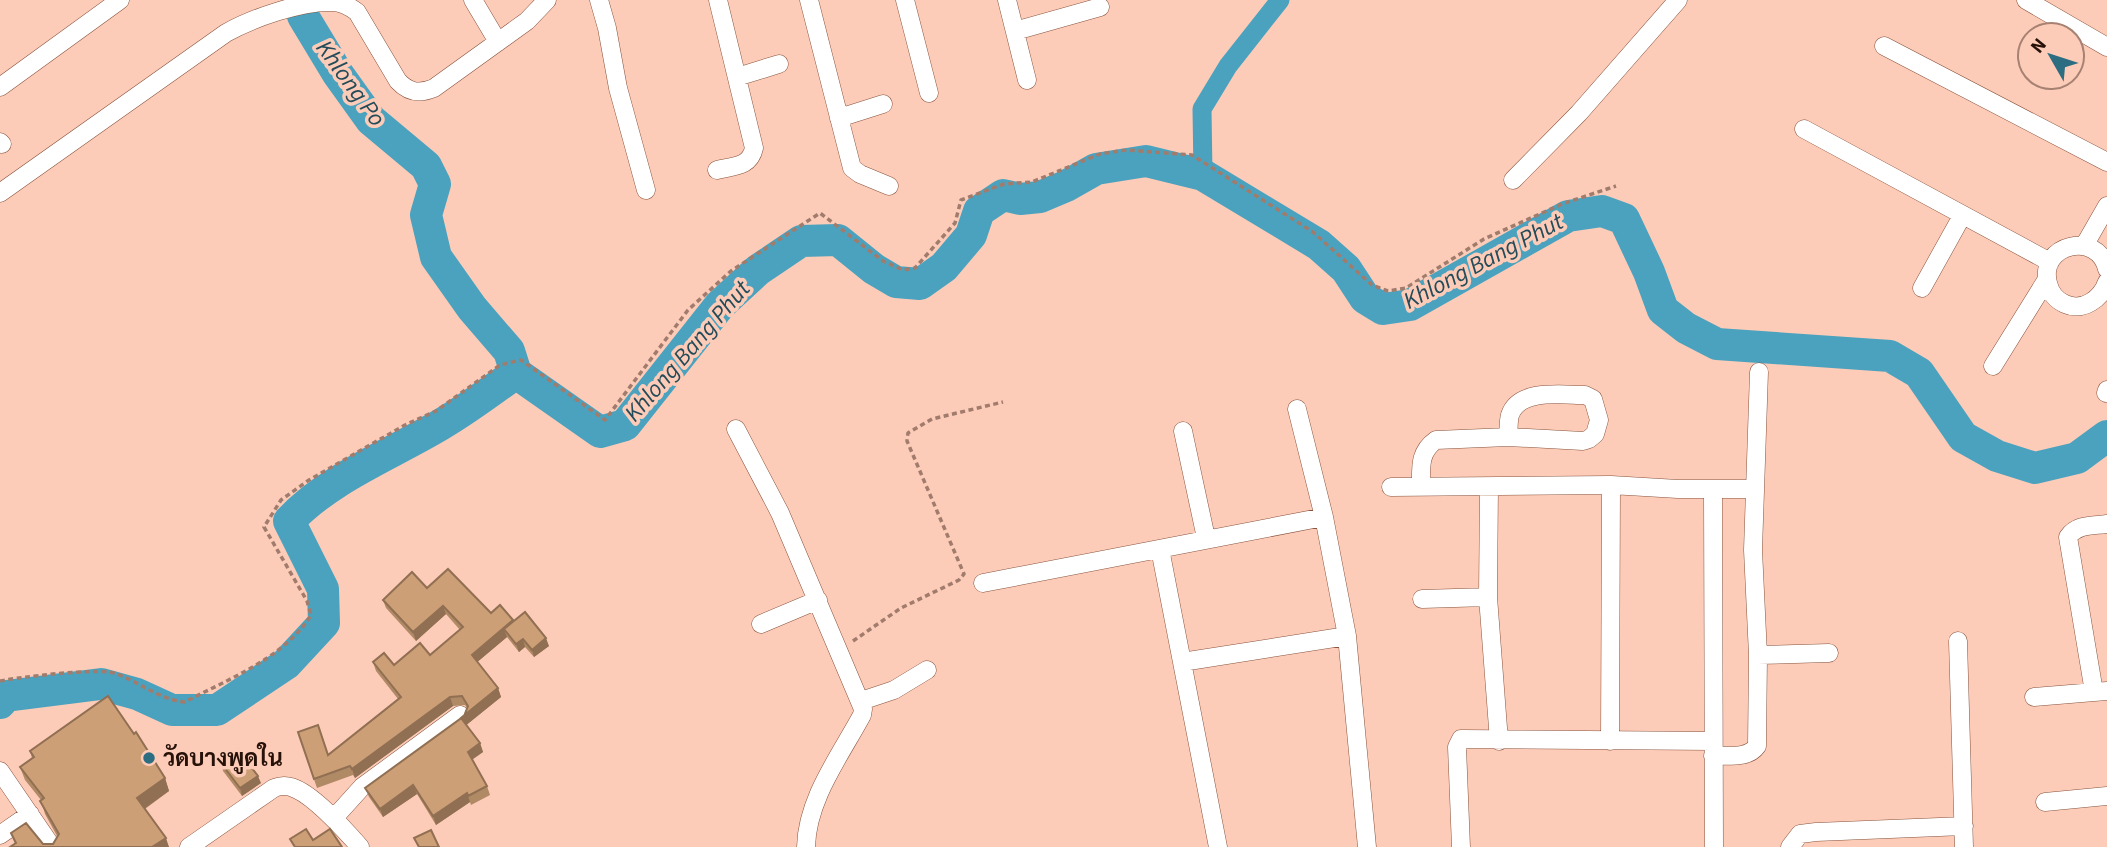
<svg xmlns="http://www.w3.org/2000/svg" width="2107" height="847" viewBox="0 0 2107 847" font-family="'Source Sans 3',Sarabun,sans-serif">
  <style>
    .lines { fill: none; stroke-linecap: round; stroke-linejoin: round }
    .canal { stroke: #4aa2bf; stroke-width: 19 }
    .river { stroke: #4aa2bf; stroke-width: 32 }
    .minor-casing { stroke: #87533d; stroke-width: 19 }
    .path { stroke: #a17c6d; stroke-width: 3.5; stroke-dasharray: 5 3.5; stroke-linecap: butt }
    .minor { stroke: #fff; stroke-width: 18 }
    .wall { fill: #b08965 }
    .shaded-wall { fill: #906f53 }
    .building { fill: #cd9f76; stroke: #906f53; stroke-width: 2 }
    .poi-dot { fill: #2d6d82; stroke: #fdccb8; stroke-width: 2.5 }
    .labels { text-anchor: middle; stroke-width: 7; stroke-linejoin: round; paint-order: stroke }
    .poi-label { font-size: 23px; font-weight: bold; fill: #271209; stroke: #fdccb8; text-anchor: start }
    .water-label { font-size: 24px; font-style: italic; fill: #244b59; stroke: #fdccb8 }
  </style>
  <rect width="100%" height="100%" fill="#fdccb8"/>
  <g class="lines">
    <path class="canal" d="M1203,175L1202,109L1228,66L1280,0"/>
    <path class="river" d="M301,0L303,16L338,74L371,120L426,166L435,184L426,215L436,257L472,308L509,351L516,373
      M0,703L6,696L101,684L137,694L172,710H217L286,664L324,623L323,589L289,521C331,477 388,456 440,425C466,410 491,391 516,373L600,432L625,425L720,305L758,270L801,241L838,240L874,269L896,282L920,284L944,267L971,235L979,211L1003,195L1020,199L1040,197L1066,186L1096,169L1146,161L1203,175L1319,245L1346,269L1365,298L1383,309L1410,305L1568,216L1602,211L1624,219L1649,272L1663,310L1686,328L1717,344L1890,356L1919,373L1963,437L1997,456L2035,468L2077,458L2107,436"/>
    <defs>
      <path id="minor" d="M473,0L498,42
        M599,0L607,28L618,88L646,190
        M809,0L852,168L860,174L889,186
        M905,0L929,93
        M1007,0L1027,80
        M2026,0L2107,47
        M1015,31L1100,7
        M1884,46L2107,162
        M737,77L779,64
        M0,87L120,0
        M839,118L883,104
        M1804,129L2050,262
        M0,142L2,144
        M717,170C734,166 750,167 754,148L718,0
        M1513,180L1579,113L1678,0
        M0,193L226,33C253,18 301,1 332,2C341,2 349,6 357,12L398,81C409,93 420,94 434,88L527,21L547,0
        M2084,246L2107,206
        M2107,269C2098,230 2038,244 2048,283C2050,292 2056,300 2065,304C2083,312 2101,299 2107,282
        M1922,288L1962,216
        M1993,366L2047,279
        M2106,393L2107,390
        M1297,409L1324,517L1347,636L1367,847
        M736,429L780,513L863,709L862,715C840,756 807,799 806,847
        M1183,431L1206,538
        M1421,486C1421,467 1419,452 1436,440L1508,437L1583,441L1589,439L1595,434L1599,420L1593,399L1585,395C1563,395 1519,388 1510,415C1508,422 1509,431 1508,437
        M1391,487L1611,485L1678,489H1753
        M1489,487L1488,597L1499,741
        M1713,489L1714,847
        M1160,549L1218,847
        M983,583L1324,517
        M1422,599L1488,597
        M761,624L818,600
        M1958,641L1964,847
        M1758,655L1829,653
        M1182,662L1347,636
        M2094,692L2068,537C2077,524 2092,526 2107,524
        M2034,697L2107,691
        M861,701L894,690L927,670
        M1610,741L1611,485
        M1713,756C1728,755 1748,759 1757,746L1758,655L1753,550L1759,372
        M0,771L52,847
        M2045,802L2107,796
        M334,818L362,787L460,715
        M0,835L30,814
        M189,847L274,788C279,786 285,785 291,787C312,793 345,830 360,847
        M1461,847L1457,747L1461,739L1713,741
        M1790,847L1800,834L1816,832L1964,826"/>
    </defs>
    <use href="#minor" class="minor-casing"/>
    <path class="path" d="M853,641L901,608L959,580L964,574L907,441L908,433L932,419L1003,402
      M0,681C21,677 96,668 114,673C138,681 160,700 185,702C228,679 285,658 311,615L307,601L264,527L281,500L309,480L405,425L436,411L500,365L521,360L605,420L688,310L731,271L820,213L883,261L903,270L915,268L955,223L961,200L1004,184L1032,182L1100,154L1127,150L1192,155L1313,232L1372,285L1388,291L1406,288L1484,239L1562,204L1616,186"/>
    <use href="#minor" class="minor"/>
  </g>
  <path class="wall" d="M427,588L491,613L513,620L514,621L549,646L534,657L525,647L519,652L507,637L477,662L498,688L501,697L466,725L480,743L483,752L472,760L487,786L490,795L471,805L470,802L436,825L417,794L383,817L369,797L365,788L464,716L467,708L465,705L453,706L355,778L353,775L317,788L298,732L328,755L398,699L376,671L373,662L394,665L430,655L460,630L446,614L416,641L386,608L383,600Z
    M30,751L165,778L169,791L145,809L169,847L15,844L11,833L43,844H53L57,836L45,814L41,800L25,780L20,767L32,758Z
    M221,763L261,783L242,796L223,771Z"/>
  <path class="shaded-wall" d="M443,606L446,614L416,641L413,632Z
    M513,620L516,629H504L507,637L475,664L472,655Z
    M546,638L549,646L534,657L532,650Z
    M523,639L525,647L519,652L516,644Z
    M498,688L501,697L464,727L461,718Z
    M450,697L453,706L355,778L352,769Z
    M480,743L483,752L471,760L468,752Z
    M258,776L261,783L242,796L240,788Z
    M165,778L169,791L141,811L137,798Z
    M413,785L417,794L383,817L380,809Z
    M467,793L470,802L436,825L433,816Z
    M166,838L169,847H152Z"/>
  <path class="building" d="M448,569L491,613L500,605L513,620L472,655L498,688L461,718L480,743L468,752L487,786L468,796L467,793L433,816L413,785L380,809L365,788L464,716L468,706L462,696L450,697L352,769L350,766L314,779L298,732L318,725L328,755L401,697L373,662L384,653L394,665L420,643L430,655L463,627L443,606L413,632L383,600L412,572L427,588Z
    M525,612L546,638L532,650L523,639L516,644L504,629Z
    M108,696L134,734L136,732L165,778L137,798L166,838L152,847H10L16,843L11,833L26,823L43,844H53L59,834L40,801L44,798L20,767L34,757L30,751Z
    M238,750L258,776L240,788L221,763Z
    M306,829L313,840L330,829L342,847H295L290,839Z
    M431,830L439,847H419L414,838Z"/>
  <circle class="poi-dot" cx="149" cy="758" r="7"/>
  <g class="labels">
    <g class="poi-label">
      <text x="163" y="766">วัดบางพูดใน</text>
    </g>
    <g class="water-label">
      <text transform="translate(351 83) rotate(54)" y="8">Khlong Po</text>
      <text transform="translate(1483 261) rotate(-28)" y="8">Khlong Bang Phut</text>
      <text transform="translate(687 351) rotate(-49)" y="8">Khlong Bang Phut</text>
    </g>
  </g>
  <g transform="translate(2051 56) rotate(309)"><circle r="33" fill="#fdccb8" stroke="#a78272" stroke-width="2"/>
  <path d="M0-5L12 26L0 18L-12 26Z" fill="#2d6d82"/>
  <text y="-10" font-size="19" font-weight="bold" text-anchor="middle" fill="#271209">N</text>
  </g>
</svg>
